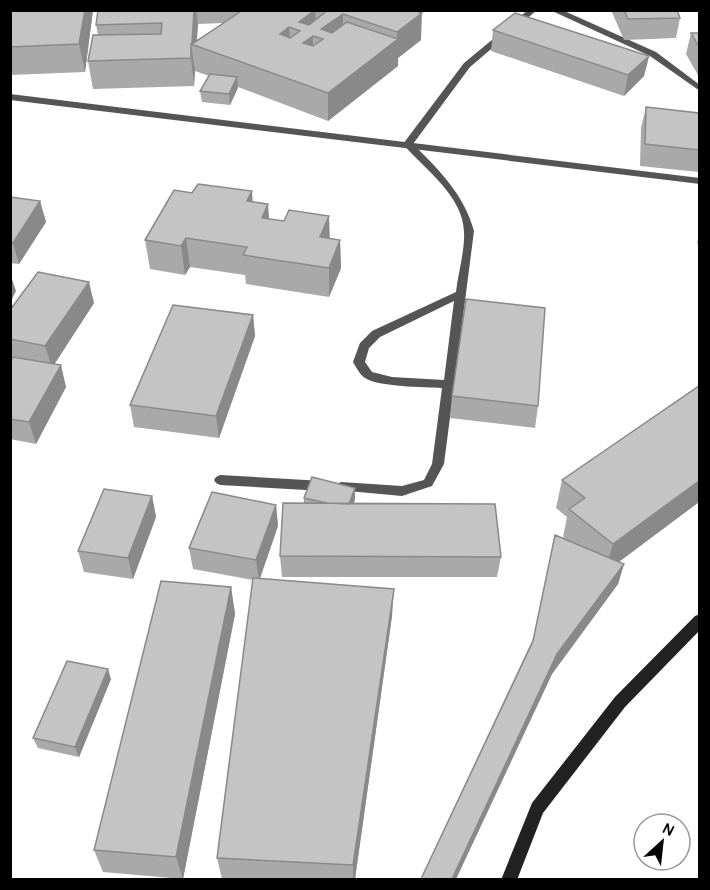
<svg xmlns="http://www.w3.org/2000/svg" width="710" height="890" viewBox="0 0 710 890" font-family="Karla,sans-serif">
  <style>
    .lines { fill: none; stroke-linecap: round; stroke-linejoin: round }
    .lane { fill: #555; fill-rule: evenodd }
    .street { fill: #555; fill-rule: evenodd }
    .secondary { fill: #222; fill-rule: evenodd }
    .wall { fill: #a9a9a9; fill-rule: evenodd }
    .shaded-wall { fill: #898989 }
    .building { fill: #c4c4c4; stroke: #898989; stroke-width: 1.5; fill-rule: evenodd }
  </style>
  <rect width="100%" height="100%" fill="#fff"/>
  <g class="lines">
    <path class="lane" d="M528,10H537L470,67L413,144C439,170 464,194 474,231L444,464L432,486L402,496L337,490L335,487L337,484L341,482L402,486L424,480L432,464L442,388C425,387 378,387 365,378C360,375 356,367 353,362L360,343L372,331L456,292C458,273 465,251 464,232C463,195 424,169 403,144L464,63ZM454,301L444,380L392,377L372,372L365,362L369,348L380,337Z
      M550,10H562L656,52L700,85V91L650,56Z
      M220,475L323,481L327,483L329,486L327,489L323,491L220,485L216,483L214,480L216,477Z"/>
    <path class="street" d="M10,94L700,178V184L10,100Z"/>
    <path class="secondary" d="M700,614V630L625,707L543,813L517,880H501L532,803L615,697L695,616Z"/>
  </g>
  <path class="wall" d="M10,10H93L85,72L10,75Z
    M98,10H413L421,40L398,58V66L328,121L238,87L230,105L202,102L200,91L209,76L195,71L194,86L93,89L88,61L98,35L96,25ZM224,23L197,40L198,24Z
    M611,10H677L680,18L676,38L624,40Z
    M493,30L649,56L644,76L624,96L491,51Z
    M691,33H699V77L686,54Z
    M646,107L699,113V172L640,166L641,128Z
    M252,191V201L269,219L330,238L340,240L341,268L329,297L246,284L245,275L190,267L185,275L150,269L145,240L192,193Z
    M10,197L40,201L46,222L19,264L10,263Z
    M699,235V245L697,243Z
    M94,303L54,364L66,387L36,444L10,439V310Z
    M253,315L255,336L219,438L134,427L130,405Z
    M452,396L538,406L535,428L450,418Z
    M562,480L699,502L619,562L624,564L618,584L552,674L456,879H421L532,641L567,540L563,537L567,517L556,508Z
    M152,496L156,517L133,579L84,572L78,551Z
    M304,498L355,499L354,504L501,557L497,577H282L280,556L304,503Z
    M276,505L278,526L260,578L392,616L355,879H222L217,858L253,580L193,569L189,548Z
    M231,587L235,614L183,879L103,872L94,850Z
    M111,679L79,757L38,748L33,738Z"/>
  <path class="shaded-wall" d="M85,10H93L85,72L79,44Z
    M194,10H196L198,24L196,46L192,44Z
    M315,10L316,37L313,36V63L304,70L299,22Z
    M422,13L421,40L398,58V66L328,121V93L397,40V32Z
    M343,14V41L323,39L321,29Z
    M289,27L291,55L280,34Z
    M191,44L195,71L194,86L191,58Z
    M649,56L644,76L624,96L628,75Z
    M237,77L238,88L230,105L229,94Z
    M252,191L254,220L247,201Z
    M40,201L46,222L19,264L13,243Z
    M268,204L270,232L262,218Z
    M329,216L330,244L320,237Z
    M186,238L190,267L185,275L181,246Z
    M340,240L341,268L329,297V268Z
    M10,273L16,291L10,303Z
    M89,282L94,303L52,368L45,346Z
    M253,315L255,336L219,438L216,416Z
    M61,365L66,387L36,444L29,422Z
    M699,481V502L605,572L613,544Z
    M355,488V499L347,520V509Z
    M152,496L156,517L133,579L128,558Z
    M276,505L278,526L259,581L256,560Z
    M624,564L618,584L552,674L456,879H452L557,654Z
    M231,587L235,614L183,879L176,857Z
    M394,589L392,616L355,879H353V865Z
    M108,669L111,679L79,757L75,747Z"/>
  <path class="building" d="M10,10H85L79,44L10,47Z
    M98,10H194L192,44L243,10H315L299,22L309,25L328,10H413L422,13L397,32L343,14L321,29L332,33L347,22L398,39L328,93L191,44V58L88,61L93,35L161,34L162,23L96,25ZM289,27L300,31L290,38L280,34ZM313,36L323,39L313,46L303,43Z
    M624,10H677L680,18L628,19Z
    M515,13L649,56L628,75L493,30Z
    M691,33H699V47Z
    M210,74L237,77L229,94L200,91Z
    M646,107L699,113V150L645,144Z
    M198,184L252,191L247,201L268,204L262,218L284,221L289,210L329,216L320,237L340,240L329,268L243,255L247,247L186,238L181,246L145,240L174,190L192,193Z
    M10,197L40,201L13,243L10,242Z
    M38,272L89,282L45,346L10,339V310Z
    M466,299L545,308L538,406L452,396Z
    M173,305L253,315L216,416L130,405Z
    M13,357L61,365L29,422L10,419V361Z
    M699,386V481L613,544L569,509L585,498L562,480Z
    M312,477L355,488L349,504L327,503L304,498Z
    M104,489L152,496L128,558L78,551Z
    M212,492L276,505L256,560L189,548Z
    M283,503L495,504L501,557L280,556Z
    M555,535L624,564L557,654L452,879H421L533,641Z
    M253,578L394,589L353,865L217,858Z
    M161,581L231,587L176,857L94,850Z
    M67,661L108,669L75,747L33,738Z"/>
  <rect width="710" height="890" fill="none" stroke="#000000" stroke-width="24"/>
  <g transform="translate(662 842) rotate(27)"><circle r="28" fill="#ffffff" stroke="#999999" stroke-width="1.5"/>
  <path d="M0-4.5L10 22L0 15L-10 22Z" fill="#000000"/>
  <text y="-9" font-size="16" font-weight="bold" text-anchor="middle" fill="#000000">N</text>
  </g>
</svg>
